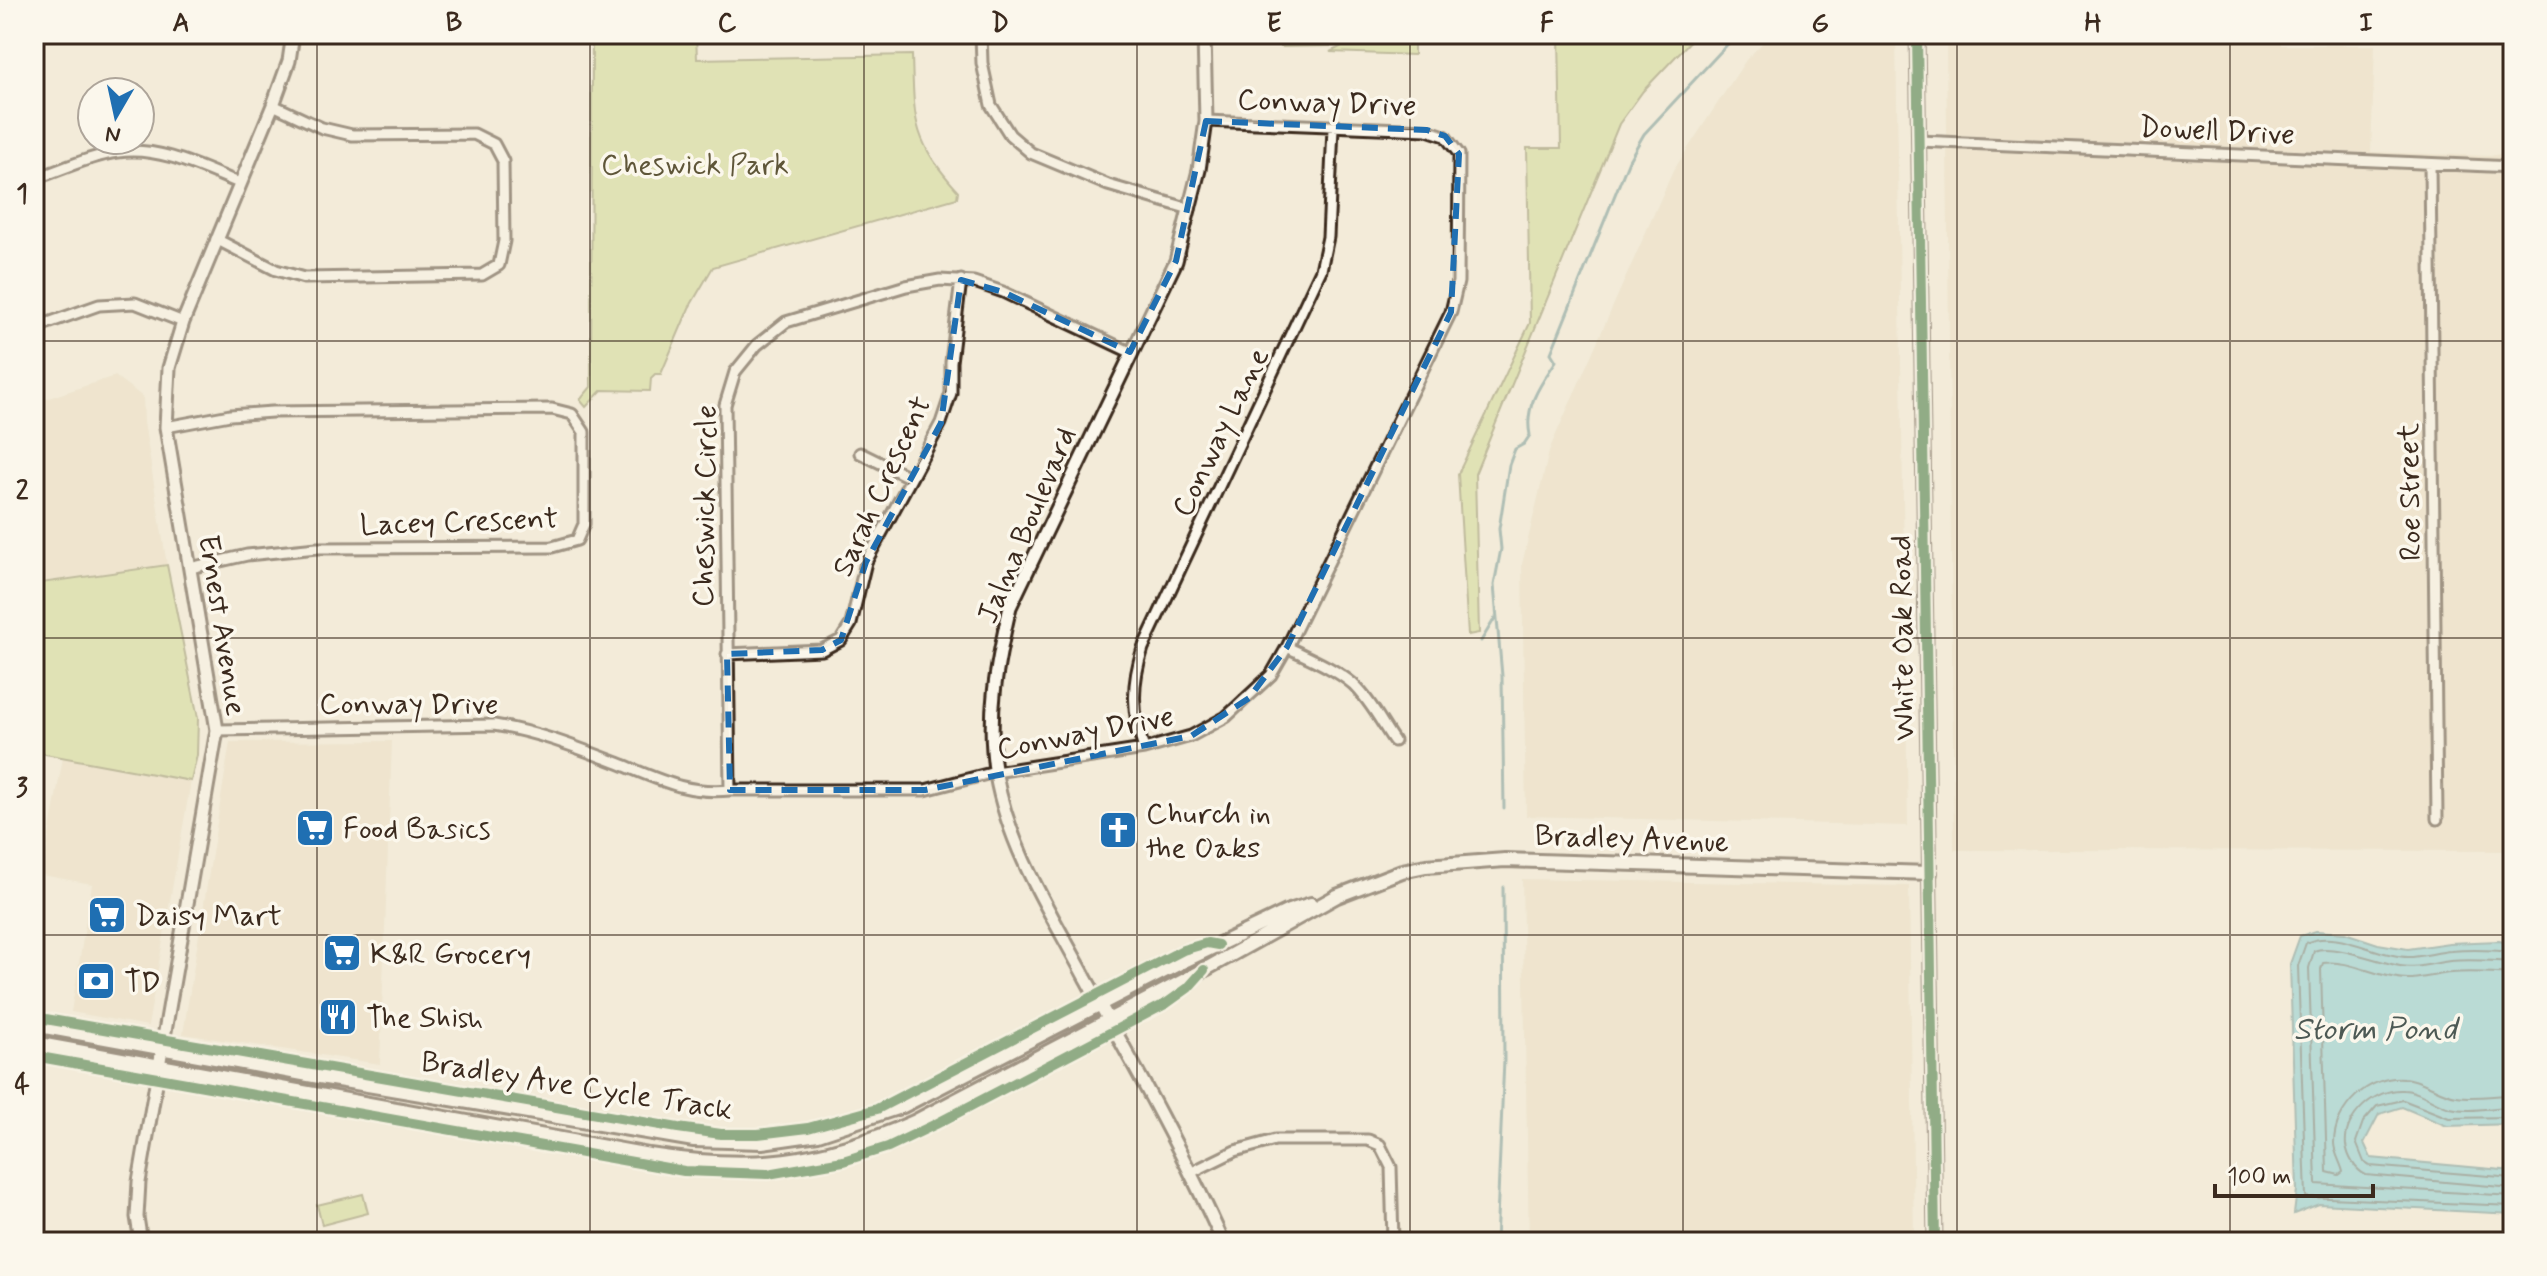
<svg xmlns="http://www.w3.org/2000/svg" width="2547" height="1276" viewBox="0 0 2547 1276" font-family="Mynerve,sans-serif">
  <style>
    .built { fill: #eadcc2 }
    .green { fill: #cbd88b; stroke: #838154; stroke-width: 2 }
    .water { fill: #76c7d1; stroke: #5e8889; stroke-width: 2 }
    .lines { fill: none; stroke-linecap: round; stroke-linejoin: round }
    .shore { stroke: #536966; stroke-width: 2 }
    .stream { stroke: #5e8889; stroke-width: 3 }
    .minor-casing { stroke: #3b2a1e; stroke-width: 15 }
    .tertiary-casing { stroke: #3b2a1e; stroke-width: 17 }
    .secondary-casing { stroke: #3b2a1e; stroke-width: 18 }
    .minor { stroke: #fbf7ec; stroke-width: 9 }
    .tertiary { stroke: #fbf7ec; stroke-width: 11 }
    .secondary { stroke: #fbf7ec; stroke-width: 12 }
    .cycleway-casing { stroke: #fbf7ec; stroke-width: 15 }
    .cycleway { stroke: #1b5e20; stroke-width: 10 }
    .marked { fill: none; stroke: #1f6fb2; stroke-width: 6; stroke-dasharray: 16 10; stroke-linejoin: round }
    .grid { fill: none; stroke: #3b2a1e; stroke-width: 2; stroke-opacity: 0.55 }
    .labels { text-anchor: middle; stroke-width: 7; stroke-linejoin: round; paint-order: stroke }
    .street-label { font-size: 30px; fill: #3b2a1e; stroke: #fbf7ec }
    .park-label { font-size: 30px; fill: #5f5639; stroke: #fbf7ec }
    .poi-label { font-size: 30px; fill: #3b2a1e; stroke: #fbf7ec; text-anchor: start }
    .water-label { font-size: 32px; font-style: italic; fill: #4d5954; stroke: #fbf7ec }
    .neatline { fill: none; stroke: #3b2a1e; stroke-width: 3 }
    .grid-label { font-size: 26px; text-anchor: middle; font-weight: bold; fill: #3b2a1e }
  </style>
  <rect width="100%" height="100%" fill="#f3ebd9"/>
  <filter id="ink" filterUnits="userSpaceOnUse"><feTurbulence type="fractalNoise" baseFrequency=".0125" numOctaves="2"/><feDisplacementMap in="SourceGraphic" scale="16" xChannelSelector="R" yChannelSelector="G"/><feConvolveMatrix kernelMatrix="1 2 1 2 8 2 1 2 1" color-interpolation-filters="sRGB"/></filter>
  <g filter="url(#ink)">
    <path class="built" d="M1771,34H1896L1908,826L1526,816L1522,564L1550,448L1673,171L1746,60Z
      M1946,34H2281V45H2375L2371,152L2491,156L2513,151V851L1954,850Z
      M115,376L143,397L144,422L167,565L34,584V403Z
      M392,741L380,1064L183,1034L230,742Z
      M63,757L191,781L148,1026L71,1012L92,884L42,875Z
      M1522,879L1909,886L1914,1242H1529Z"/>
    <path class="green" d="M592,34H696L697,59L912,55C914,121 912,140 958,191L957,198L713,267L689,308L661,374H655L651,378L650,391L602,390L586,407L580,400L591,387Z
      M1280,34H1360L1337,46L1280,47Z
      M1366,34H1414V55L1330,52Z
      M1559,34H1697L1643,91L1619,124L1475,474L1479,633L1468,635L1458,474L1530,323L1527,148H1561Z
      M167,565L198,718L197,755L191,781L34,752V584Z
      M363,1194L368,1213L322,1225L317,1205Z"/>
    <path class="water" d="M2316,931L2345,933L2378,944L2408,949L2449,943L2499,941L2513,944V1124L2447,1126L2402,1107L2379,1114L2364,1143L2371,1158L2513,1171V1214L2319,1204L2294,1214L2297,1190L2290,964L2300,936Z"/>
    <g class="lines">
      <path class="shore" d="M2513,952C2493,950 2472,949 2451,951C2437,952 2422,957 2408,957C2376,957 2337,928 2306,943L2298,966L2306,1197L2513,1206
        M2513,962C2492,961 2471,959 2450,961C2433,963 2416,969 2400,966C2378,962 2332,943 2314,951L2309,968L2316,1184L2513,1196
        M2513,974C2492,973 2472,971 2451,973C2437,974 2422,979 2408,979C2379,979 2350,959 2323,963L2321,969L2327,1172L2339,1175L2343,1172C2341,1163 2334,1153 2334,1143C2334,1107 2369,1075 2404,1078C2423,1079 2439,1094 2457,1096C2475,1099 2495,1095 2513,1095
        M2513,1107C2493,1107 2470,1113 2450,1108C2435,1104 2419,1090 2403,1090C2376,1088 2343,1116 2346,1145C2348,1157 2355,1170 2366,1175L2513,1188
        M2513,1117L2449,1118L2403,1100L2377,1106L2363,1122L2356,1142L2364,1162L2370,1166L2513,1178"/>
      <path class="stream" d="M1481,641L1495,618
        M1504,808L1502,676L1494,585L1501,549L1499,529L1509,465L1515,449L1524,444L1530,435C1524,406 1541,384 1556,361L1551,353L1629,160L1644,134L1737,34
        M1496,1242L1504,1060L1503,887"/>
      <defs>
        <path id="minor" d="M981,34L982,63L991,105L1010,135L1031,153L1108,185L1190,209
          M34,36L38,34
          M1919,141L2513,167
          M2430,164L2437,819
          M34,179C61,170 90,156 118,152C160,146 202,168 239,183
          M216,239L276,270L304,278L482,275L499,265L504,241L503,161L494,144L474,134L352,135L322,128L273,105
          M34,328L99,305L135,303L183,322
          M166,427L230,415L272,412L552,409L572,414L584,432V524L577,540L552,547L317,548L247,555L190,568
          M860,453L911,478
          M1287,647C1309,658 1334,668 1353,684C1370,700 1381,722 1394,741
          M727,654L822,650L841,640L851,624L866,562L941,423L951,393V362L961,280
          M217,730L494,725C539,732 581,749 623,765C662,781 688,794 730,790H925L995,772L1144,749L1191,736L1226,717L1271,675L1287,647L1451,312L1458,282L1459,154L1445,136L1427,130L1206,121
          M1144,749C1132,713 1131,685 1143,648L1321,270L1328,237L1333,128
          M730,790L725,405L735,372L757,345L786,322L906,286L940,280L974,282L1003,292L1130,352
          M1190,1173L1235,1151L1275,1140H1368L1380,1145L1391,1167L1393,1242"/>
        <path id="tertiary" d="M1204,34L1206,121L1199,170L1176,261L1010,607C997,662 986,718 996,775C1009,849 1051,913 1086,979C1134,1065 1183,1152 1223,1242
          M1917,34L1935,1242
          M141,1242L137,1217L139,1182L217,730L166,427L169,368L183,322L273,105L289,61L293,34"/>
        <path id="secondary" d="M34,1025L314,1076L694,1140L762,1142L818,1134L903,1106L1186,960L1289,911L1311,904
          M34,1043L649,1155C752,1171 819,1164 914,1122L1204,970L1337,896L1402,871L1426,866L1505,860L1930,873"/>
      </defs>
      <use href="#minor" class="minor-casing"/>
      <use href="#tertiary" class="tertiary-casing"/>
      <use href="#secondary" class="secondary-casing"/>
      <use href="#minor" class="minor"/>
      <use href="#tertiary" class="tertiary"/>
      <use href="#secondary" class="secondary"/>
      <defs>
        <path id="cycleway" d="M1917,34L1935,1242
          M34,1017L678,1128L721,1134H758L808,1128L877,1109L1183,950L1207,943L1218,945
          M34,1056L684,1171L768,1174L843,1161L888,1147L936,1124L1167,1003L1188,988L1204,970"/>
      </defs>
      <use href="#cycleway" class="cycleway-casing"/>
      <use href="#cycleway" class="cycleway"/>
    </g>
  </g>
  <path d="M0 0H2547V1276H0ZM1206,121L1427,130L1445,136L1459,154L1451,312L1287,647L1249,698L1191,736L925,790H730L727,654L822,650L841,640L866,562L941,423L961,280L1003,292L1130,352L1176,261Z" fill="#f3ebd9" fill-opacity=".55" fill-rule="evenodd"/>
  <path class="marked" d="M1206,121L1427,130L1445,136L1459,154L1451,312L1287,647L1249,698L1191,736L925,790H730L727,654L822,650L841,640L866,562L941,423L961,280L1003,292L1130,352L1176,261Z"/>
  <path class="grid" d="M317,34V1242M590,34V1242M864,34V1242M1137,34V1242M1410,34V1242M1683,34V1242M1957,34V1242M2230,34V1242M34,341H2513M34,638H2513M34,935H2513"/>
  <defs>
    <symbol id="supermarket-square" viewBox="-11 -11 22 22"><rect x="-9" y="-9" width="18" height="18" rx="4" fill="#1f6fb2" stroke="#fbf7ec"/><path d="M-6-5.5h2.5l.6 2H6L4.5 2H-2.5L-4.4-4H-6ZM-1.5 3.2a1.3 1.3 0 1 0 .1 0ZM3 3.2a1.3 1.3 0 1 0 .1 0Z" fill="#fff"/></symbol>
    <symbol id="church-square" viewBox="-11 -11 22 22"><rect x="-9" y="-9" width="18" height="18" rx="4" fill="#1f6fb2" stroke="#fbf7ec"/><path d="M-1.2-6h2.4v3.5h3.3v2.4h-3.3V6h-2.4V-.1h-3.3v-2.4h3.3Z" fill="#fff"/></symbol>
    <symbol id="bank-square" viewBox="-11 -11 22 22"><rect x="-9" y="-9" width="18" height="18" rx="4" fill="#1f6fb2" stroke="#fbf7ec"/><path d="M-6-4H6V4H-6ZM0-2.3a2.3 2.3 0 1 0 0 4.6a2.3 2.3 0 1 0 0-4.6Z" fill="#fff"/></symbol>
    <symbol id="restaurant-square" viewBox="-11 -11 22 22"><rect x="-9" y="-9" width="18" height="18" rx="4" fill="#1f6fb2" stroke="#fbf7ec"/><path d="M-5-6h1v4h1v-4h1v4h1v-4h1v5L-1.5 .5V6h-2V.5L-5-1ZM5-6V6H3V1.5H1.5Q1.5-4 5-6Z" fill="#fff"/></symbol>
  </defs>
  <g fill-rule="evenodd">
    <use href="#supermarket-square" x="293" y="806" width="44" height="44"/>
    <use href="#church-square" x="1096" y="808" width="44" height="44"/>
    <use href="#supermarket-square" x="85" y="893" width="44" height="44"/>
    <use href="#supermarket-square" x="320" y="931" width="44" height="44"/>
    <use href="#bank-square" x="74" y="959" width="44" height="44"/>
    <use href="#restaurant-square" x="316" y="995" width="44" height="44"/>
  </g>
  <g class="labels">
    <g class="street-label">
      <text transform="translate(1327 102) rotate(2)" y="10">Conway Drive</text>
      <text transform="translate(2217 130) rotate(3)" y="10">Dowell Drive</text>
      <text transform="translate(1220 432) rotate(-64)" y="10">Conway Lane</text>
      <text transform="translate(881 486) rotate(-65)" y="10">Sarah Crescent</text>
      <text transform="translate(2409 492) rotate(-91)" y="10">Roe Street</text>
      <text transform="translate(704 506) rotate(-89)" y="10">Cheswick Circle</text>
      <text transform="translate(459 521) rotate(-2)" y="10">Lacey Crescent</text>
      <text transform="translate(1026 525) rotate(-67)" y="10">Jalna Boulevard</text>
      <text transform="translate(223 625) rotate(81)" y="10">Ernest Avenue</text>
      <text transform="translate(1902 638) rotate(-91)" y="10">White Oak Road</text>
      <text x="409" y="713">Conway Drive</text>
      <text transform="translate(1085 732) rotate(-11)" y="10">Conway Drive</text>
      <text transform="translate(1632 838) rotate(2)" y="10">Bradley Avenue</text>
      <text transform="translate(577 1085) rotate(9)" y="10">Bradley Ave Cycle Track</text>
    </g>
    <g class="park-label">
      <text x="695" y="174">Cheswick Park</text>
    </g>
    <g class="poi-label">
      <text x="1146" y="823">Church in<tspan x="1146" dy="34">the Oaks</tspan></text>
      <text x="343" y="838">Food Basics</text>
      <text x="135" y="925">Daisy Mart</text>
      <text x="370" y="963">K&amp;R Grocery</text>
      <text x="124" y="991">TD</text>
      <text x="366" y="1027">The Shish</text>
    </g>
    <g class="water-label">
      <text x="2375" y="1039">Storm Pond</text>
    </g>
  </g>
  <rect width="2547" height="1276" fill="none" stroke="#fbf7ec" stroke-width="88"/>
  <g transform="translate(116 116) rotate(189)"><circle r="38" fill="#fbf7ec" stroke="#aea59a" stroke-width="2"/>
  <path d="M0-6L14 30L0 20L-14 30Z" fill="#1f6fb2"/>
  <text y="-12" font-size="22" font-weight="bold" text-anchor="middle" fill="#3b2a1e">N</text>
  </g>
  <path d="M2215 1184v12h158v-12" fill="none" stroke="#3b2a1e" stroke-width="4"/>
  <text x="2227" y="1184" font-size="24" fill="#3b2a1e" stroke="#fbf7ec" stroke-width="6" paint-order="stroke">100 m</text>
  <rect x="44" y="44" width="2459" height="1188" class="neatline"/>
  <g class="grid-label">
    <text x="181" y="31">A</text>
    <text x="454" y="31">B</text>
    <text x="727" y="31">C</text>
    <text x="1000" y="31">D</text>
    <text x="1274" y="31">E</text>
    <text x="1547" y="31">F</text>
    <text x="1820" y="31">G</text>
    <text x="2093" y="31">H</text>
    <text x="2366" y="31">I</text>
    <text x="22" y="202">1</text>
    <text x="22" y="499">2</text>
    <text x="22" y="796">3</text>
    <text x="22" y="1093">4</text>
  </g>
</svg>
